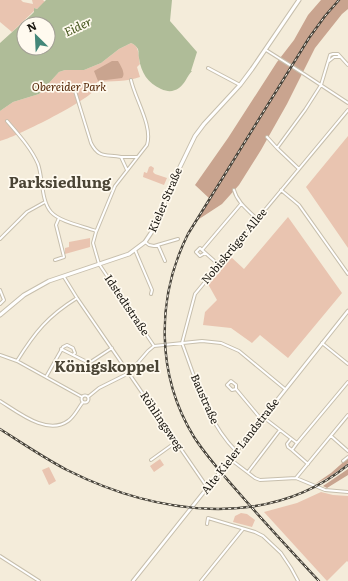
<svg xmlns="http://www.w3.org/2000/svg" width="348" height="581" viewBox="0 0 348 581" font-family="Literata,serif">
  <style>
    .green { fill: #e9c4b0 }
    .forest { fill: #c9a48f }
    .water { fill: #afbc98; fill-rule: evenodd }
    .lines { fill: none; stroke-linecap: round; stroke-linejoin: round }
    .minor-casing { stroke: #c7bfad; stroke-width: 4 }
    .tertiary-casing { stroke: #c7bfad; stroke-width: 4.5 }
    .secondary-casing { stroke: #c7bfad; stroke-width: 5 }
    .minor { stroke: #fff; stroke-width: 2 }
    .tertiary { stroke: #fff; stroke-width: 2.5 }
    .secondary { stroke: #fff; stroke-width: 3 }
    .rail-casing { stroke: #48443b; stroke-width: 2.5 }
    .rail { stroke: #fffaef; stroke-width: 1; stroke-dasharray: 3; stroke-linecap: butt }
    .labels { text-anchor: middle; stroke-width: 3.5; stroke-linejoin: round; paint-order: stroke }
    .park-label { font-size: 11px; font-style: italic; fill: #512200; stroke: #fffaef }
    .street-label { font-size: 11px; fill: #17140e; stroke: #fffaef }
    .water-label { font-size: 12px; font-style: italic; fill: #43541b; stroke: #fffaef }
    .district-label { font-size: 15px; font-weight: bold; fill: #4a4435; stroke: #fffaef }
  </style>
  <rect width="100%" height="100%" fill="#f4ecda"/>
  <path class="green" d="M0,0H21L23,2L33,4L32,0H43L45,2L37,9L34,8V11L12,32L0,22Z
    M131,43C140,46 138,56 140,64L137,67L140,77C127,82 111,81 97,82C96,85 95,89 93,91C87,101 14,138 0,141V111L13,102L39,94L59,72L65,70H84L101,63L119,49Z
    M348,136V248L306,187Z
    M151,166L154,168L153,172L155,174L167,178L164,185L143,177L144,172L147,173L149,167Z
    M288,217L342,293L288,358L260,335L252,343L231,328L203,325L205,312L217,300L208,284L231,257L244,269Z
    M90,238V247L65,254V248L69,247V242Z
    M160,459L164,465L154,472L150,466Z
    M49,467L56,481L49,485L42,470Z
    M321,492L333,495L348,496V562L347,561L327,581L264,512L297,503Z
    M241,513L247,514L255,520L252,527L233,522L235,516Z"/>
  <path class="forest" d="M321,0H348V9L342,14L315,48L287,104L261,150L239,185L222,204L196,221L210,199L195,185L228,138L277,62L294,40L308,15Z
    M112,61H118C121,66 126,74 122,78L98,81L94,71Z
    M348,458V463L346,465L331,476L315,484L331,473Z
    M348,469V475L327,488L323,486Z"/>
  <path class="water" d="M46,0H172L170,21L197,52L191,71H192C187,76 185,84 179,88C173,92 168,92 161,89C148,83 141,73 139,58C138,55 139,52 138,49C136,46 134,44 131,43L119,49L101,63L84,70H65L59,72L39,94L13,102L0,111V43L31,15L34,12V8L37,9ZM24,24H48V48H24Z"/>
  <g class="lines">
    <defs>
      <path id="minor" d="M266,50L304,74L348,103
        M329,61L334,57H340
        M208,68L240,85
        M131,80C135,99 153,126 147,145L115,186L96,232L93,243L99,264L154,346
        M75,91L91,143C99,159 107,154 121,157
        M7,121C19,135 31,148 38,164C43,178 41,201 51,212C60,222 83,226 96,231
        M267,137L277,148
        M299,169L277,148L305,110L321,85L330,55L333,54H338L348,65
        M127,170L121,157H137
        M234,190C237,202 248,210 257,219
        M281,190L299,205L348,274
        M0,239L27,212L45,202
        M145,242L149,245L154,246L178,239
        M158,245L165,261
        M135,250L152,290L151,294
        M202,250L200,248L196,252L200,256L205,253
        M55,260L64,257L56,225L59,218
        M219,265L202,250L241,204
        M64,277L77,298L207,487
        M0,290L4,300L0,304
        M182,343L195,294L348,110
        M182,343C196,380 207,422 236,451
        M322,343L348,364
        M61,349L89,363L112,348
        M0,355L17,361L82,397
        M17,361C35,332 48,316 77,298
        M46,377L63,347L67,345L73,348L75,353L73,355
        M236,389L232,390L227,385L231,381L236,385V389L261,419
        M81.5 399a3.5 3.5 0 1 1 7 0a3.5 3.5 0 1 1-7 0Z
        M88,397L99,388L129,373L148,351L154,346L202,341L221,343L239,351L285,389
        M0,401C18,412 47,436 68,421C75,416 78,408 83,402
        M263,417L297,443L292,450L288,447L287,444L291,439
        M331,436L348,451
        M297,443L348,382
        M292,450L308,464
        M230,459L255,478L260,480L296,478L348,415
        M151,460L176,442
        M343,461L348,457
        M248,472L280,430
        M296,478L325,490L348,492
        M207,524L208,518L255,532L263,536L281,553L291,568L298,581
        M0,556L39,581
        M201,581L243,529"/>
      <path id="tertiary" d="M133,581L348,311"/>
      <path id="secondary" d="M0,315L24,295L49,281L129,254L145,242L153,230L178,171L195,136L204,124L240,85L252,69L299,0"/>
    </defs>
    <use href="#minor" class="minor-casing"/>
    <use href="#tertiary" class="tertiary-casing"/>
    <use href="#secondary" class="secondary-casing"/>
    <use href="#minor" class="minor"/>
    <use href="#tertiary" class="tertiary"/>
    <use href="#secondary" class="secondary"/>
    <defs>
      <path id="rail" d="M0,429C22,443 44,458 67,470C155,514 267,531 348,465
        M319,581C292,552 265,523 239,493C223,475 207,457 194,437C156,375 156,298 188,234L309,38L325,16L339,0"/>
    </defs>
    <use href="#rail" class="rail-casing"/>
    <use href="#rail" class="rail"/>
  </g>
  <g class="labels">
    <g class="park-label">
      <text x="69" y="91">Obereider Park</text>
    </g>
    <g class="street-label">
      <text transform="translate(165 200) rotate(-67)" y="4">Kieler Straße</text>
      <text transform="translate(234 246) rotate(-50)" y="4">Nobiskrüger Allee</text>
      <text transform="translate(127 305) rotate(56)" y="4">Idstedtstraße</text>
      <text transform="translate(205 399) rotate(66)" y="4">Baustraße</text>
      <text transform="translate(162 421) rotate(56)" y="4">Röhlingsweg</text>
      <text transform="translate(240 446) rotate(-52)" y="4">Alte Kieler Landstraße</text>
    </g>
    <g class="water-label">
      <text transform="translate(78 27) rotate(-25)" y="4">Eider</text>
    </g>
    <g class="district-label">
      <text x="60" y="188">Parksiedlung</text>
      <text x="107" y="372">Königskoppel</text>
    </g>
  </g>
  <g transform="translate(36 36) rotate(336)"><circle r="19" fill="#fffaef" stroke="#a29e95"/>
  <path d="M0-3L7 15L0 10L-7 15Z" fill="#448779"/>
  <text y="-6" font-size="11" font-weight="bold" text-anchor="middle" fill="#17140e">N</text>
  </g>
</svg>
